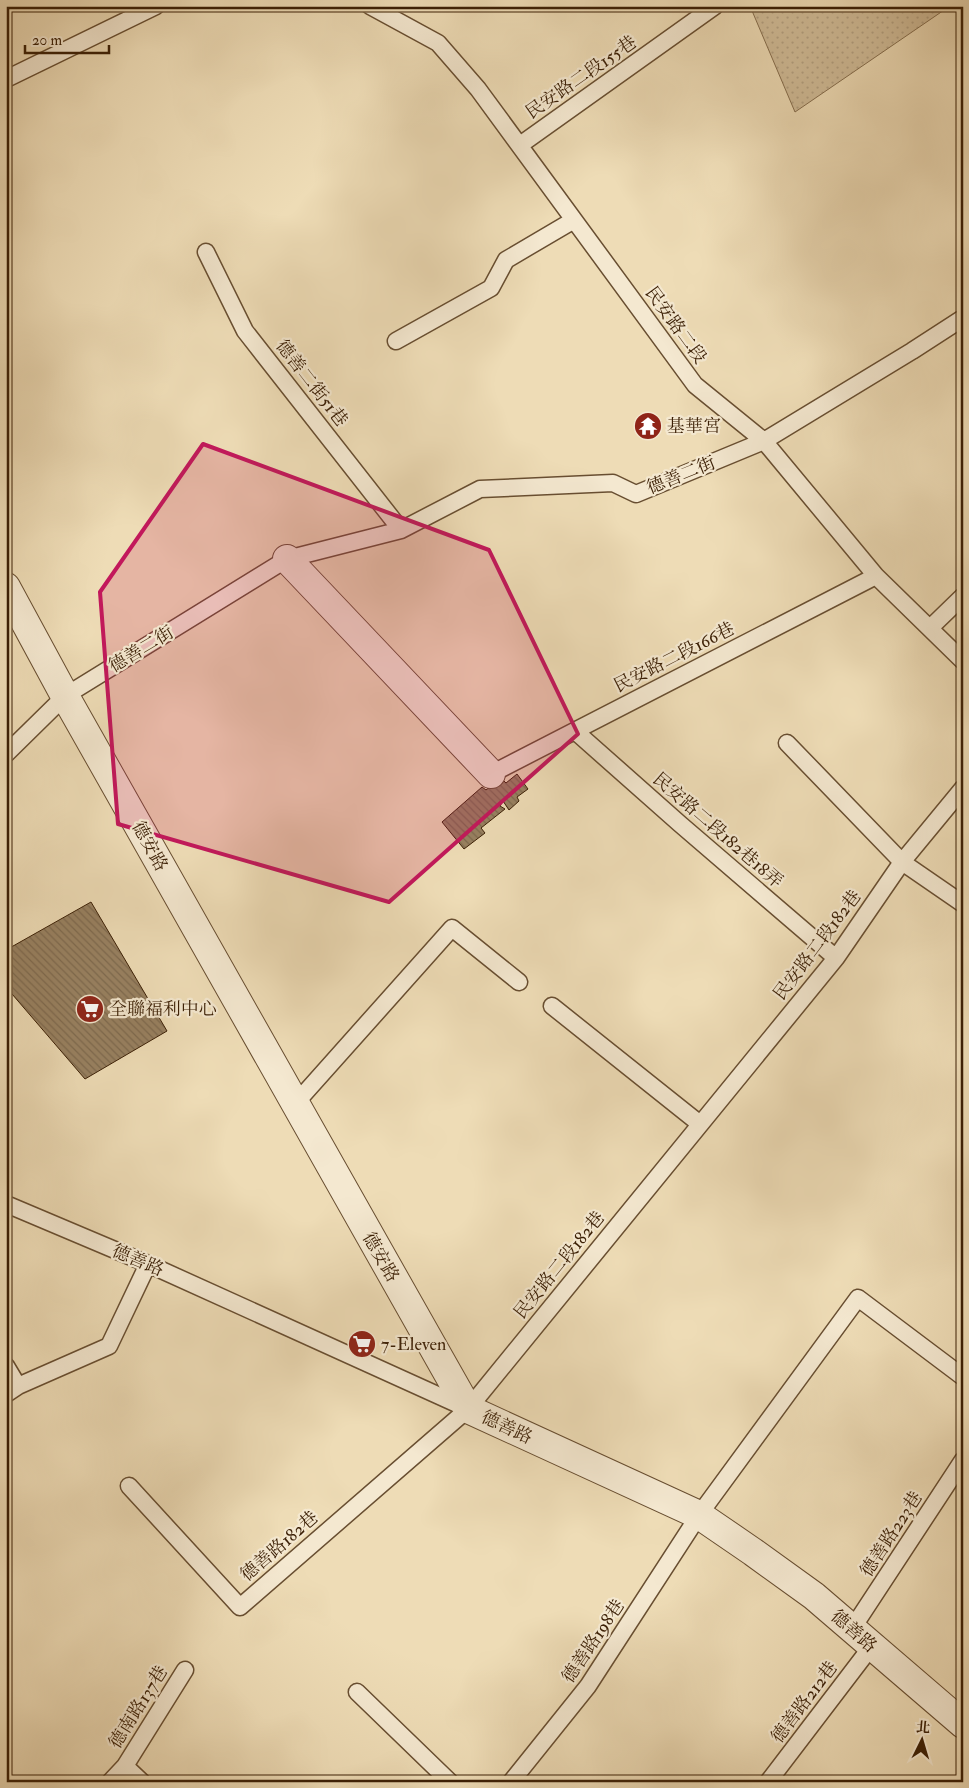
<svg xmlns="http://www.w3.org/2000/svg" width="969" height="1788" viewBox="0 0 969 1788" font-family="'IM FELL Double Pica','Noto Serif TC',serif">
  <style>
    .grass { fill: url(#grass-dots); stroke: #866e4e }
    .building { fill: url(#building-back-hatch); stroke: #3b1f05 }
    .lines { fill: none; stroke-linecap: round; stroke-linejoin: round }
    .lane-casing { stroke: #684e31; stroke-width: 19 }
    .street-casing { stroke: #684e31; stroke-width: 30 }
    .lane { stroke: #f4e8d0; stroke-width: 16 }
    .street { stroke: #f4e8d0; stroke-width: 28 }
    .marked { fill: #c2185b; fill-opacity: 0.2; stroke: #c2185b; stroke-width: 4; stroke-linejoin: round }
    .labels { text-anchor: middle; stroke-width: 4.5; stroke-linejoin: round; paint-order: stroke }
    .street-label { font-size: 18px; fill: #3b1f05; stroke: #f4e8d0 }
    .poi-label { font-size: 18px; fill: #3b1f05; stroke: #f4e8d0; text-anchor: start }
  </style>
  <defs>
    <pattern id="grass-dots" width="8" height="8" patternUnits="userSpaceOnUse" patternTransform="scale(1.25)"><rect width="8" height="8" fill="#d0bc98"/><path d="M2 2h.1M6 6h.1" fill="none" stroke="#b4a182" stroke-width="1.8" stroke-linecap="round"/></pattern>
    <pattern id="building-back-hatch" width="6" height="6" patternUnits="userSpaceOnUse" patternTransform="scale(1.25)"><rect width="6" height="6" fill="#988161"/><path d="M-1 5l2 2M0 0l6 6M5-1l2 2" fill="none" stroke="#7d694e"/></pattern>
  </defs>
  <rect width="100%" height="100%" fill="#eedcb6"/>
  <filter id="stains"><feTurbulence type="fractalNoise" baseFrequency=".004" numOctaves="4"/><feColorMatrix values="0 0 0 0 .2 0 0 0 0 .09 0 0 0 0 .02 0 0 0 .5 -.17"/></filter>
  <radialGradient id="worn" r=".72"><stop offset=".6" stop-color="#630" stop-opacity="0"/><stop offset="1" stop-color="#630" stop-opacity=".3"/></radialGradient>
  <path class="grass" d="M750,6H950L795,112Z"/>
  <path class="building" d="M517,774L528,789L517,797L519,801L509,810L503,801L500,806L505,809L481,828L485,833L464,849L442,822L482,787L486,790L501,778L506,783Z
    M91,902L167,1031L85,1079L6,987V950Z"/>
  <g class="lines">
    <defs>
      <path id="lane" d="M370,6L438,43L478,89L695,385L764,441L876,576L963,661
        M6,79L156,6
        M520,145L715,6
        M206,252L245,331L401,530
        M396,341L491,288L506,260L574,220
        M930,628L963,596
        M575,731L680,824L836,958
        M787,743L902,862L963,904
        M6,754L65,696L287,559L401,530L480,489L613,483L636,494L764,441L912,351L963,318
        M491,774L876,576
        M552,1006L700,1124
        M295,1104L452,928L519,982
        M6,1204L148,1264L466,1408
        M6,1366L18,1386
        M6,1394L18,1386L109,1346L148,1264
        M129,1486L240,1607L468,1409L836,958L902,862L963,788
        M852,1629L963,1460
        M357,1692L450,1782
        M125,1766L142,1782
        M110,1782L125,1766L185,1670
        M511,1782L588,1686L699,1515L858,1298L963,1377
        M768,1782L871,1647"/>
      <path id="street" d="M287,559L491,774
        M6,587L65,696L468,1409L699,1515L753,1552L814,1596L963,1724"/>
    </defs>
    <use href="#lane" class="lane-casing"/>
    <use href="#street" class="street-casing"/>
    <use href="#lane" class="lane"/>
    <use href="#street" class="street"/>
  </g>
  <path class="marked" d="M203,444L489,550L578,734L389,902L118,824L100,592Z"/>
  <defs>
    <symbol id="temple-disc" viewBox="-11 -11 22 22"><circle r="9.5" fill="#8f2418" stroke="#f4e8d0"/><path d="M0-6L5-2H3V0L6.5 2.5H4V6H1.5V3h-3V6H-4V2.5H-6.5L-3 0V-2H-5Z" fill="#fff"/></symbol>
    <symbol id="supermarket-disc" viewBox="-11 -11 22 22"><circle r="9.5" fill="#8f2418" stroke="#f4e8d0"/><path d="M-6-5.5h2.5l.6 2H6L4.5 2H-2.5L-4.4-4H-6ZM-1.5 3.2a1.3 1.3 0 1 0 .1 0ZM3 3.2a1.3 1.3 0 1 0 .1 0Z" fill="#fff"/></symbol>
  </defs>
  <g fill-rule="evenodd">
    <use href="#temple-disc" x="632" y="410" width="32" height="32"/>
    <use href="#supermarket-disc" x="74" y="993" width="32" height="32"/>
    <use href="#supermarket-disc" x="346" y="1328" width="32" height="32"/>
  </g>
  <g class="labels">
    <g class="street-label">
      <text transform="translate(581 77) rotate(-35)" y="6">民安路二段155巷</text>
      <text transform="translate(676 325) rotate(54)" y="6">民安路二段</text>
      <text transform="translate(312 383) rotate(52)" y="6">德善二街51巷</text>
      <text transform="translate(681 475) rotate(-22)" y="6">德善二街</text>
      <text transform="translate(141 649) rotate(-31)" y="6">德善二街</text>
      <text transform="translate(674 657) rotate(-27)" y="6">民安路二段166巷</text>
      <text transform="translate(718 830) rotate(41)" y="6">民安路二段182巷18弄</text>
      <text transform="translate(150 846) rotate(61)" y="6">德安路</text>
      <text transform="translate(817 945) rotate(-53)" y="6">民安路二段182巷</text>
      <text transform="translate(381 1257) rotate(60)" y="6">德安路</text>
      <text transform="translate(138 1260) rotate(23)" y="6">德善路</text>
      <text transform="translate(559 1265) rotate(-51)" y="6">民安路二段182巷</text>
      <text transform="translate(507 1427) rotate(25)" y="6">德善路</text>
      <text transform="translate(891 1534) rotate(-57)" y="6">德善路223巷</text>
      <text transform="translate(279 1546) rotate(-41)" y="6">德善路182巷</text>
      <text transform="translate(854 1631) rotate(41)" y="6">德善路</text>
      <text transform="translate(593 1641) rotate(-56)" y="6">德善路198巷</text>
      <text transform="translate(804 1702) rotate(-53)" y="6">德善路212巷</text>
      <text transform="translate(138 1707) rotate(-58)" y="6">德南路137巷</text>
    </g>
    <g class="poi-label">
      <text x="667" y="432">基華宮</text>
      <text x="109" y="1015">全聯福利中心</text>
      <text x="381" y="1350">7-Eleven</text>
    </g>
  </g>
  <rect width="969" height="1788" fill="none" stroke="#eedcb6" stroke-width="25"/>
  <rect x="8" y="8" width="954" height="1773" fill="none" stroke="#3b1f05" stroke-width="2.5"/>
  <rect x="12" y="12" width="944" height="1763" fill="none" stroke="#3b1f05"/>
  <g transform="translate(922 1740) rotate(5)" stroke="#f4e8d0" stroke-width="4" paint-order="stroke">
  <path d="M0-4L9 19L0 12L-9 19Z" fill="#3b1f05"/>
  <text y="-8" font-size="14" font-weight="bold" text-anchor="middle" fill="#3b1f05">北</text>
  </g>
  <path d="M25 45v8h84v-8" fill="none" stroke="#3b1f05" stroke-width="2.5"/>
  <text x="32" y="45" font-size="15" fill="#3b1f05" stroke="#f4e8d0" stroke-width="4" paint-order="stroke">20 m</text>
  <rect width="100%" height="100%" filter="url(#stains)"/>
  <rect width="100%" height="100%" fill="url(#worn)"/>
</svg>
